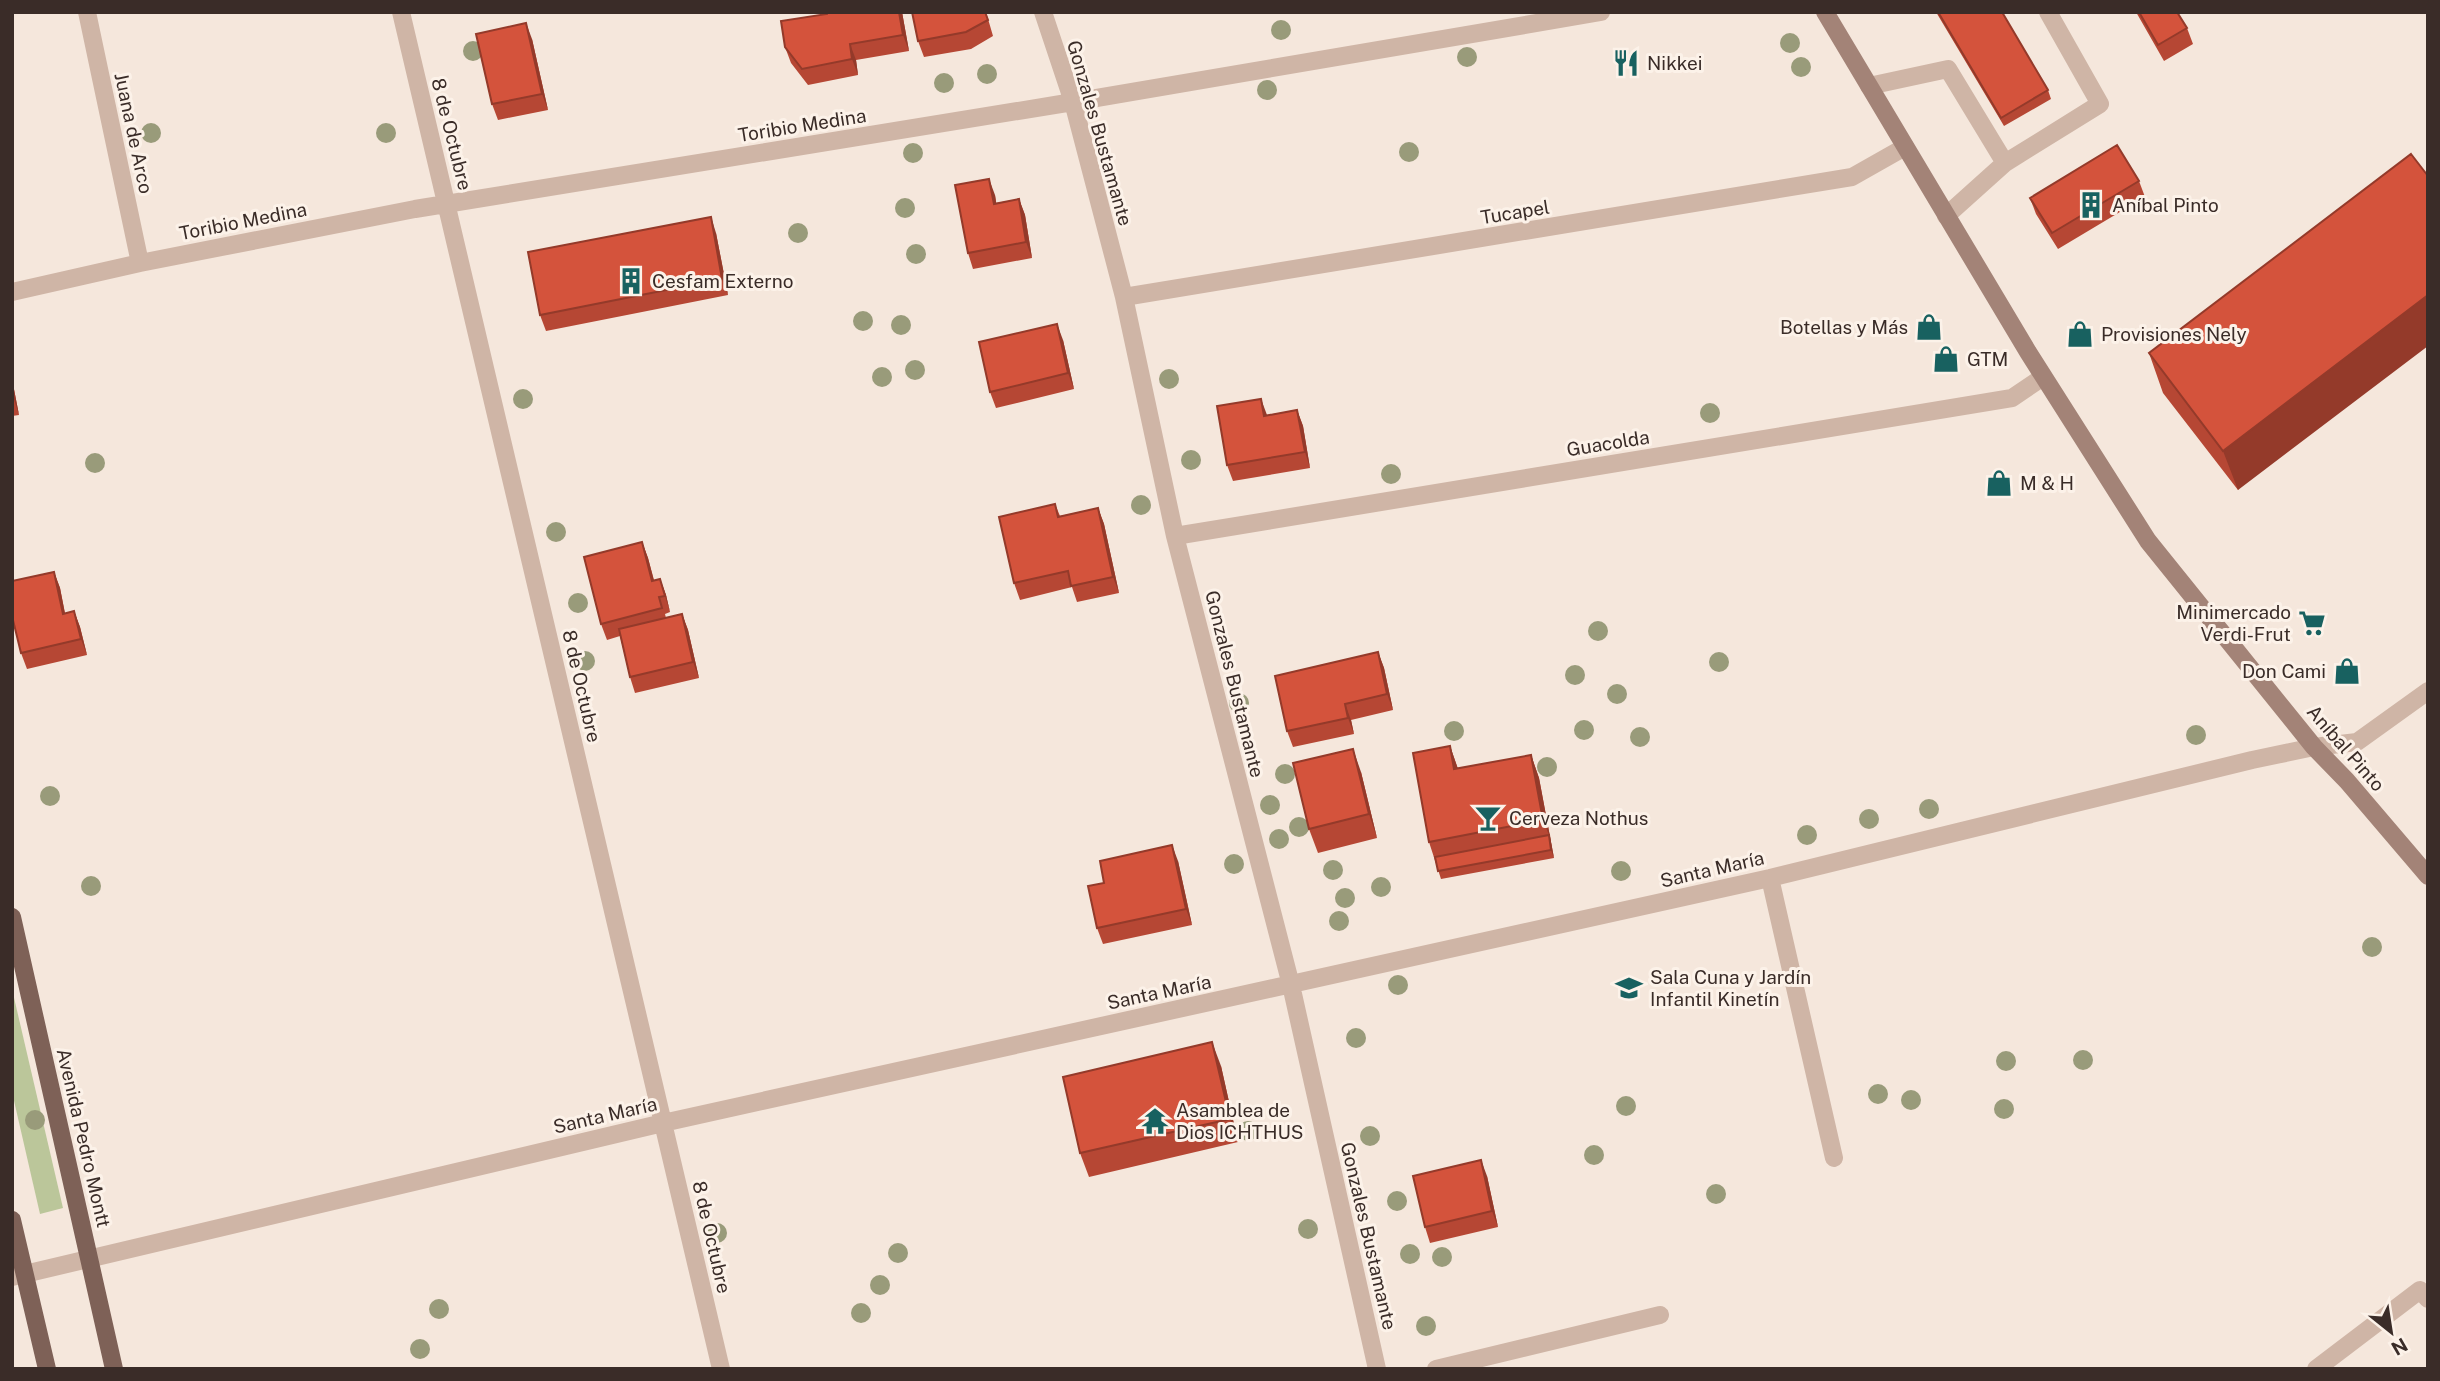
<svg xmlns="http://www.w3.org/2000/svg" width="2440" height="1381" viewBox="0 0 2440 1381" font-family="'Public Sans',sans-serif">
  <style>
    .green { fill: #bbc69a }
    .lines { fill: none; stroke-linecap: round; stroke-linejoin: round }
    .lane { stroke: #cfb5a6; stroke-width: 18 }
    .street { stroke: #cfb5a6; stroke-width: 18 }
    .secondary { stroke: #a38377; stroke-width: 18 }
    .primary { stroke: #7e6157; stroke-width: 18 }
    .tree { fill: #999b7a }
    .wall { fill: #b64734 }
    .shaded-wall { fill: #943a2a }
    .building { fill: #d4533c; stroke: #943a2a; stroke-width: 2 }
    .labels { text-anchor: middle; stroke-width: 6; stroke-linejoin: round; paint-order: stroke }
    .poi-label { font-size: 19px; fill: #3a2c28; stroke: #fcf2e9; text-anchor: start }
    .street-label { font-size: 19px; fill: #3a2c28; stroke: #fcf2e9 }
  </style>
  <rect width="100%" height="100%" fill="#f5e7dc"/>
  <path class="green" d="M12,989L63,1208L40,1214L12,1092Z"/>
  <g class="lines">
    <path class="lane" d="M1869,86L1948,69L2005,163L1946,216
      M2005,163L2100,104L2048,12
      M1436,1369L1660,1315
      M2316,1369L2420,1290L2428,1299"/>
    <path class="street" d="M87,12L140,263
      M401,12L721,1369
      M1043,12L1073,102L1124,297L1175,536L1291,985L1377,1369
      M12,292L140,263L415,209L1073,102L1601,12
      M1124,297L1852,177L1905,147
      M1175,536L2012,398L2043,377
      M1770,878L1834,1158
      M12,1277L663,1123L1770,878L2252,760L2314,747L2357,742L2428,691"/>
    <path class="secondary" d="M1825,12L2028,352L2148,541L2314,747L2347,781L2428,876"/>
    <path class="primary" d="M12,917L114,1369
      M12,1220L47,1369"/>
  </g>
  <g class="tree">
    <circle cx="1281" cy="30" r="10"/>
    <circle cx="1790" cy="43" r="10"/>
    <circle cx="473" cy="51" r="10"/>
    <circle cx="1467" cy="57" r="10"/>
    <circle cx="1801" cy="67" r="10"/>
    <circle cx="987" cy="74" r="10"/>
    <circle cx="944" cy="83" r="10"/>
    <circle cx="1267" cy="90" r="10"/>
    <circle cx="151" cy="133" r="10"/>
    <circle cx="386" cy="133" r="10"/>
    <circle cx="1409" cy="152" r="10"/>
    <circle cx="913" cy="153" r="10"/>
    <circle cx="905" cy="208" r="10"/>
    <circle cx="798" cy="233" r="10"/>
    <circle cx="916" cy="254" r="10"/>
    <circle cx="863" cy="321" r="10"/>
    <circle cx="901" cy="325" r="10"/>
    <circle cx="915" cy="370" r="10"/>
    <circle cx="882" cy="377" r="10"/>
    <circle cx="1169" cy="379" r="10"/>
    <circle cx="523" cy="399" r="10"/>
    <circle cx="1710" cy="413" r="10"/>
    <circle cx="1191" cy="460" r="10"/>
    <circle cx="95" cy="463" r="10"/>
    <circle cx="1391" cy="474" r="10"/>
    <circle cx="1141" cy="505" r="10"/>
    <circle cx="556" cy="532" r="10"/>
    <circle cx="578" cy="603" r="10"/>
    <circle cx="1598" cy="631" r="10"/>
    <circle cx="585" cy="661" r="10"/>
    <circle cx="1719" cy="662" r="10"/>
    <circle cx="1575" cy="675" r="10"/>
    <circle cx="1617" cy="694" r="10"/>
    <circle cx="1239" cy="703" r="10"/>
    <circle cx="1584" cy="730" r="10"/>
    <circle cx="1454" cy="731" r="10"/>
    <circle cx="2196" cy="735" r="10"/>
    <circle cx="1640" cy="737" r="10"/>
    <circle cx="1547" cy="767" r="10"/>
    <circle cx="1285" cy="774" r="10"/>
    <circle cx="50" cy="796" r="10"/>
    <circle cx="1270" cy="805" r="10"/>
    <circle cx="1929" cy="809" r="10"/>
    <circle cx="1869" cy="819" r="10"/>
    <circle cx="1299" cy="827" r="10"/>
    <circle cx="1807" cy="835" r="10"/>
    <circle cx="1279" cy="839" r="10"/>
    <circle cx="1234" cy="864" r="10"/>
    <circle cx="1333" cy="870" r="10"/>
    <circle cx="1621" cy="871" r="10"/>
    <circle cx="91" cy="886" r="10"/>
    <circle cx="1381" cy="887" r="10"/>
    <circle cx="1345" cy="898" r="10"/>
    <circle cx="1339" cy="921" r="10"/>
    <circle cx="2372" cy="947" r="10"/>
    <circle cx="1398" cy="985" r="10"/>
    <circle cx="1356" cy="1038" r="10"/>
    <circle cx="2083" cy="1060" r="10"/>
    <circle cx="2006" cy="1061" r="10"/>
    <circle cx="1878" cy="1094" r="10"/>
    <circle cx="1911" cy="1100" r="10"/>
    <circle cx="1626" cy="1106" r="10"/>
    <circle cx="2004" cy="1109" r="10"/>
    <circle cx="35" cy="1120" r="10"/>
    <circle cx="1248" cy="1131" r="10"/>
    <circle cx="1370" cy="1136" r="10"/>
    <circle cx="1594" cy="1155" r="10"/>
    <circle cx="1716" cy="1194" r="10"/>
    <circle cx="1397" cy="1201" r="10"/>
    <circle cx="1308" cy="1229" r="10"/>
    <circle cx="717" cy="1233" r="10"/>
    <circle cx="898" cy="1253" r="10"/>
    <circle cx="1410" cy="1254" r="10"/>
    <circle cx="1442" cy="1257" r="10"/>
    <circle cx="880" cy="1285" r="10"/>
    <circle cx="439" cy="1309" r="10"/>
    <circle cx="861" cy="1313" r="10"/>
    <circle cx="1426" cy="1326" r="10"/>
    <circle cx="420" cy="1349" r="10"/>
  </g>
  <path class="wall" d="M902,12L909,51L856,60L858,75L808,85L791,63L785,47Z
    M986,12L993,36L971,49L924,57L918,41Z
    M1936,12H2002L2048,90L2051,99L2004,126Z
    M2136,12H2177L2187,28L2193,44L2164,61Z
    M532,39L548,110L498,120L492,104Z
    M2411,154L2238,490L2163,393L2149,353Z
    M2139,181L2145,197L2058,249L2036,214L2030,198Z
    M995,195L996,203L1019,199L1025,215L1032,258L973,269L968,253Z
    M716,233L728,295L546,331L540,315Z
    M1063,340L1074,389L996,408L990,392Z
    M12,379L19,415L12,416Z
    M1297,410L1303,426L1310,468L1233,481L1227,465L1267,415Z
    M1055,504L1060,516L1098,508L1104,524L1119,593L1077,602L1072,587L1020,600L1014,583Z
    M642,542L648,558L654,580L660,579L666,595L670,612L665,614L666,618L682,614L688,630L699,678L635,693L630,677L620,636L607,640L601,624Z
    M54,572L60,588L65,613L74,611L80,627L87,655L27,669L21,653Z
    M1378,652L1384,668L1393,710L1351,720L1354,734L1293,747L1287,731Z
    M1450,746L1458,769L1531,755L1539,778L1554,858L1441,879L1429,842Z
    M1361,772L1377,838L1318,853L1309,829Z
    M1178,861L1192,925L1103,944L1097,928L1104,883Z
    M1221,1066L1238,1142L1089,1177L1080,1153Z
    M1487,1176L1498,1227L1430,1243L1425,1227Z"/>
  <path class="shaded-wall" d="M899,12H902L909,51L903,35Z
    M526,23L532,39L548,110L542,94Z
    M850,44L856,60L858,75L852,59Z
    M989,179L995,195L999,220L994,204Z
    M1019,199L1025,215L1032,258L1026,242Z
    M711,217L716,233L728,295L722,279Z
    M2428,295V346L2238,490L2223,451Z
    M1057,324L1063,340L1074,389L1068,373Z
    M12,379L19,415L12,393Z
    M1261,399L1267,415L1264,416Z
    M1297,410L1303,426L1310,468L1305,452Z
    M1098,508L1104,524L1119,593L1113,577Z
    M642,542L648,558L658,597L652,581Z
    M54,572L60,588L68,630L63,614Z
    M660,579L666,595L670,612L665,596Z
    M74,611L80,627L87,655L81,639Z
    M682,614L688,630L699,678L693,662Z
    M1378,652L1384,668L1393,710L1387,694Z
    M1345,704L1351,720L1354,734L1348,718Z
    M1450,746L1458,769H1454Z
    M1353,749L1361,772L1377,838L1369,814Z
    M1531,755L1539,778L1554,858L1551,850L1549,835L1543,820Z
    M1172,845L1178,861L1192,925L1186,909Z
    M1212,1042L1221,1066L1238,1142L1230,1119Z
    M1481,1160L1487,1176L1498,1227L1492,1211Z"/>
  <path class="building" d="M827,12H899L903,35L850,44L852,59L802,69L785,47L781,21L827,14Z
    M912,12H985L988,20L966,32L918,41Z
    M1938,12H2002L2048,90L2001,118Z
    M2139,12H2177L2187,28L2158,45Z
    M526,23L542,94L492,104L476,34Z
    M2117,145L2139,181L2052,233L2030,198Z
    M2411,154L2428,176V295L2223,451L2149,353Z
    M989,179L994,204L1019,199L1026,242L968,253L955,185Z
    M711,217L722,279L540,315L528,252Z
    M1057,324L1068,373L990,392L979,342Z
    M1261,399L1264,416L1297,410L1305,452L1227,465L1217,406Z
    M1055,504L1058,517L1098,508L1113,577L1071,586L1068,571L1014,583L999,517Z
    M642,542L652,581L660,579L665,596L659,597L662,608L601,624L584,557Z
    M54,572L63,614L74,611L81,639L21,653L12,616V581Z
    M682,614L693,662L630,677L619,629Z
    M1378,652L1387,694L1345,704L1348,718L1287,731L1275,676Z
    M1450,746L1454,769L1531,755L1543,820L1429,842L1413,753Z
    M1353,749L1369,814L1309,829L1293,763Z
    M1549,835L1551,850L1438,871L1435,857Z
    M1172,845L1186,909L1097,928L1088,886L1104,883L1100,861Z
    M1212,1042L1230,1119L1080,1153L1063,1077Z
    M1481,1160L1492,1211L1425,1227L1413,1176Z"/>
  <defs>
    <symbol id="restaurant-bare" viewBox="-9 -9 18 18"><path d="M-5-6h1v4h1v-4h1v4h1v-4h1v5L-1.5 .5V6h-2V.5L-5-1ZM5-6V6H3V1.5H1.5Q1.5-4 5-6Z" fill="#186160" stroke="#fcf2e9" stroke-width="2.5" paint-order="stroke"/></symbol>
    <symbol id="building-bare" viewBox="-9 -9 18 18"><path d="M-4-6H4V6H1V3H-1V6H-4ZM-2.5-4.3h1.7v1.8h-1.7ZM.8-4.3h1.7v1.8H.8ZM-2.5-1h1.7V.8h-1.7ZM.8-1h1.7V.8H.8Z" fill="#186160" stroke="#fcf2e9" stroke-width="2.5" paint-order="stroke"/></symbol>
    <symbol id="shop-bare" viewBox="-9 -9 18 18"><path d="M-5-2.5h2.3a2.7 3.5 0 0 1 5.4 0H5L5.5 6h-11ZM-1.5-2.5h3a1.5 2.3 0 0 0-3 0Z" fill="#186160" stroke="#fcf2e9" stroke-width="2.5" paint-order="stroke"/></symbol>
    <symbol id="supermarket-bare" viewBox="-9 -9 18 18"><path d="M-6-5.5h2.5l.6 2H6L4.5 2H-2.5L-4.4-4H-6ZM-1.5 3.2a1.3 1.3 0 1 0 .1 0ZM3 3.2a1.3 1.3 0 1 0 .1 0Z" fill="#186160" stroke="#fcf2e9" stroke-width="2.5" paint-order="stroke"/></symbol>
    <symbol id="bar-bare" viewBox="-9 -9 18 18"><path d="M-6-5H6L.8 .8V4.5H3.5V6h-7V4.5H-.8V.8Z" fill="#186160" stroke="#fcf2e9" stroke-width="2.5" paint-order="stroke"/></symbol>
    <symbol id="school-bare" viewBox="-9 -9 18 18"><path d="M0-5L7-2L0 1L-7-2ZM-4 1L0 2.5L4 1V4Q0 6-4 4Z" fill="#186160" stroke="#fcf2e9" stroke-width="2.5" paint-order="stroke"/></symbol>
    <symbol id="temple-bare" viewBox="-9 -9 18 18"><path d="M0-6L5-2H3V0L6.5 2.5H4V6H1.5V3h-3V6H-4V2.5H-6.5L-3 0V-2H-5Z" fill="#186160" stroke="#fcf2e9" stroke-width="2.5" paint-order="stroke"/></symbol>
  </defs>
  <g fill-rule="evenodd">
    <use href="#restaurant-bare" x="1607" y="44" width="38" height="38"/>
    <use href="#building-bare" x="2072" y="186" width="38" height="38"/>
    <use href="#building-bare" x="612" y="262" width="38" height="38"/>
    <use href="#shop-bare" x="1910" y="308" width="38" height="38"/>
    <use href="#shop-bare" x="2061" y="315" width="38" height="38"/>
    <use href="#shop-bare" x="1927" y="340" width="38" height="38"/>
    <use href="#shop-bare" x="1980" y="464" width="38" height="38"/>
    <use href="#supermarket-bare" x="2293" y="604" width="38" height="38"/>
    <use href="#shop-bare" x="2328" y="652" width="38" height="38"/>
    <use href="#bar-bare" x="1469" y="799" width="38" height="38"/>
    <use href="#school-bare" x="1610" y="969" width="38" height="38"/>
    <use href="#temple-bare" x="1136" y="1102" width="38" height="38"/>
  </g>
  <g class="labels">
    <g class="poi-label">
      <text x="1647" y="70">Nikkei</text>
      <text x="2112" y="212">Aníbal Pinto</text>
      <text x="652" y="288">Cesfam Externo</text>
      <text x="1908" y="334" text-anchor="end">Botellas y Más</text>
      <text x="2101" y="341">Provisiones Nely</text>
      <text x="1967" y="366">GTM</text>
      <text x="2020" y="490">M &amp; H</text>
      <text x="2291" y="619" text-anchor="end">Minimercado<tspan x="2291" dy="22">Verdi-Frut</tspan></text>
      <text x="2326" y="678" text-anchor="end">Don Cami</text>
      <text x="1509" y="825">Cerveza Nothus</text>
      <text x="1650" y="984">Sala Cuna y Jardín<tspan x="1650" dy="22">Infantil Kinetín</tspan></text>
      <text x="1176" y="1117">Asamblea de<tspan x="1176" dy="22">Dios ICHTHUS</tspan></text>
    </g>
    <g class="street-label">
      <text transform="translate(802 125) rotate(-9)" y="7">Toribio Medina</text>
      <text transform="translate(134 133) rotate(78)" y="7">Juana de Arco</text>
      <text transform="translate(1100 133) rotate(74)" y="7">Gonzales Bustamante</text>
      <text transform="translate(452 134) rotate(76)" y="7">8 de Octubre</text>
      <text transform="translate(1515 212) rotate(-9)" y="7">Tucapel</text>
      <text transform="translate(243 221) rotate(-11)" y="7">Toribio Medina</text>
      <text transform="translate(1608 443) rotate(-9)" y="7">Guacolda</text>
      <text transform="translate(1235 684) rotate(76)" y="7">Gonzales Bustamante</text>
      <text transform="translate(582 686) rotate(77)" y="7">8 de Octubre</text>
      <text transform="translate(2346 748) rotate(49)" y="7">Aníbal Pinto</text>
      <text transform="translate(1712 869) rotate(-13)" y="7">Santa María</text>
      <text transform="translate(1159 992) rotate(-12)" y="7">Santa María</text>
      <text transform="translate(605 1115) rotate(-13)" y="7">Santa María</text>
      <text transform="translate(84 1138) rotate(77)" y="7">Avenida Pedro Montt</text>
      <text transform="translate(1369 1236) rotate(77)" y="7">Gonzales Bustamante</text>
      <text transform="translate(712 1237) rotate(77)" y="7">8 de Octubre</text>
    </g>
  </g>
  <rect width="2440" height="1381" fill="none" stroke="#3a2c28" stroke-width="28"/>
  <g transform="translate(2391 1332) rotate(150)" stroke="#fcf2e9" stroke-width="5" paint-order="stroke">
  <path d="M0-5L12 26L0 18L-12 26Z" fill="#3a2c28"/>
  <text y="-10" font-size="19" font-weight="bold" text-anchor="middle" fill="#3a2c28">N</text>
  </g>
</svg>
